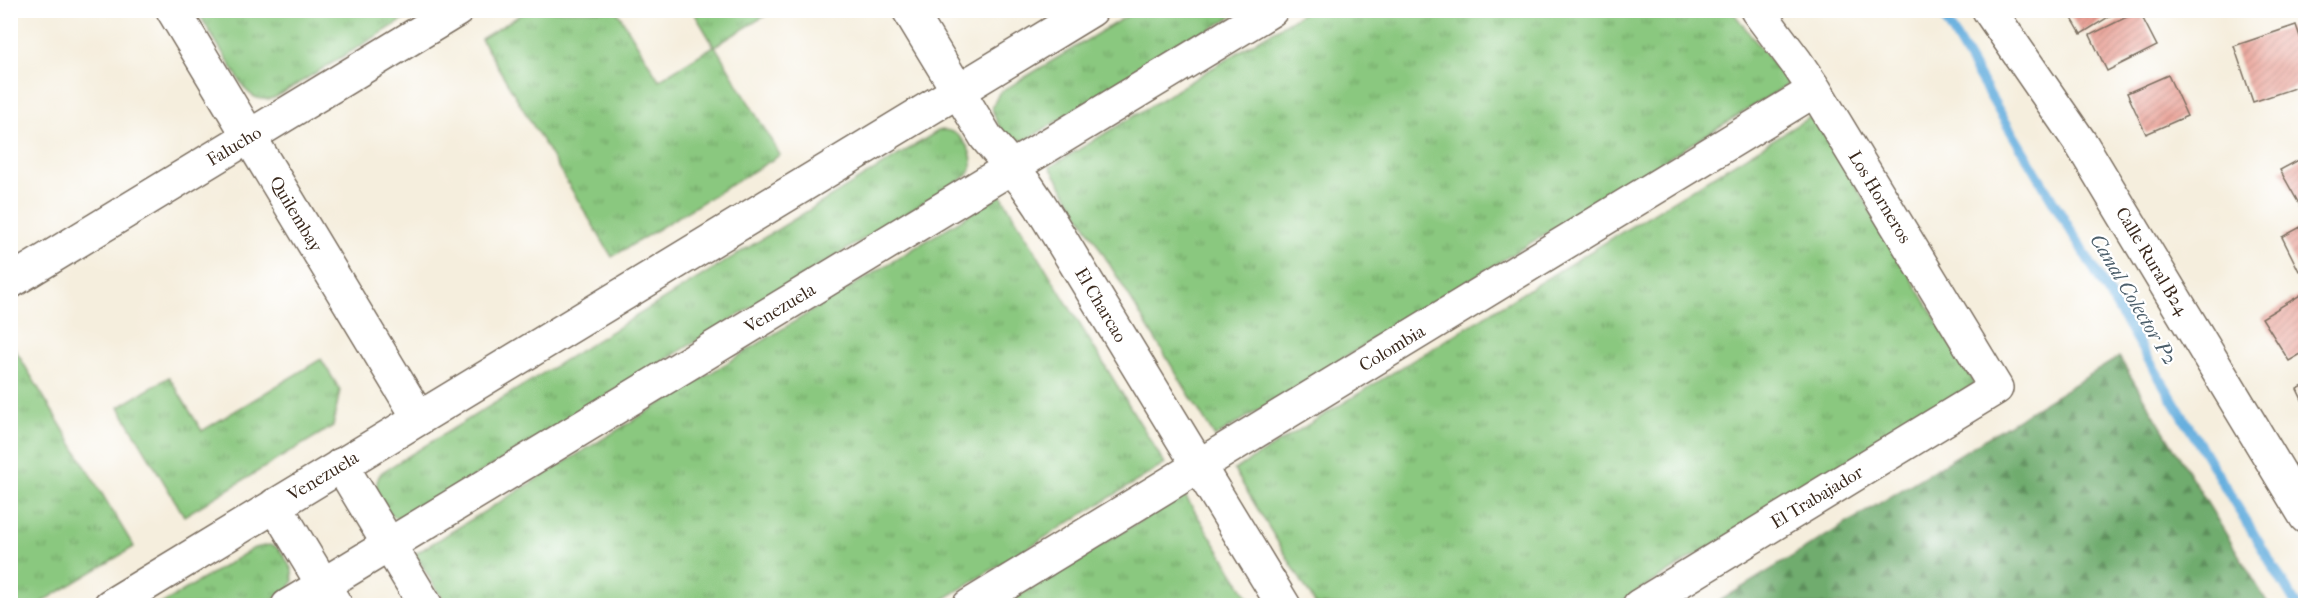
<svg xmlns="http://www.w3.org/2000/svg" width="2316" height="616" viewBox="0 0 2316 616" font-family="'IM FELL French Canon',serif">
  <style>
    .grass { fill: url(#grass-tufts); stroke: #62794e; stroke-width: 1.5 }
    .forest { fill: url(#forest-firs); stroke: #556b46; stroke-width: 1.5 }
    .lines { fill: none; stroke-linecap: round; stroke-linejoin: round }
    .stream { stroke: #66afde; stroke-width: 10 }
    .building { fill: url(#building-hatch) }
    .street-casing { stroke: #7c6f61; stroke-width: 36 }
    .secondary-casing { stroke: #7c6f61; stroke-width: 36 }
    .street { stroke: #fff; stroke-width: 33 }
    .secondary { stroke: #fff; stroke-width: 33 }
    .labels { text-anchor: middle; stroke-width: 4.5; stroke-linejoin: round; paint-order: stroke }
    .street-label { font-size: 18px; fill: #3b2a1e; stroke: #fff }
    .water-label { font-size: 20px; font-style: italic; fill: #4c5f6b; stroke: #fff }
  </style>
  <defs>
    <pattern id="grass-tufts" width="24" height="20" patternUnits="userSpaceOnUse" patternTransform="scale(1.5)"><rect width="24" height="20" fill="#8ac87f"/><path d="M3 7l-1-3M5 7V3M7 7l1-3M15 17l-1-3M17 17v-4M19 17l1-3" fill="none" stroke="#72a367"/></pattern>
    <pattern id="forest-firs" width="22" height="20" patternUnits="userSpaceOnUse" patternTransform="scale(1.5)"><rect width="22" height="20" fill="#6fac6e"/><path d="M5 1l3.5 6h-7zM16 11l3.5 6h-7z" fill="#5c8c5a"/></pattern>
    <pattern id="building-hatch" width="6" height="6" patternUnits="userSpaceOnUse" patternTransform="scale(1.5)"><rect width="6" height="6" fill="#e7998d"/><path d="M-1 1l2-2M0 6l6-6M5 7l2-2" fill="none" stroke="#bc7d73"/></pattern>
  </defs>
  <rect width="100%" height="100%" fill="#fff"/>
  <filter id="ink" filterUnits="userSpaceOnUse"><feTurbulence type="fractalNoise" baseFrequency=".0167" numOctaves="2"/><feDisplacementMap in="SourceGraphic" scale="12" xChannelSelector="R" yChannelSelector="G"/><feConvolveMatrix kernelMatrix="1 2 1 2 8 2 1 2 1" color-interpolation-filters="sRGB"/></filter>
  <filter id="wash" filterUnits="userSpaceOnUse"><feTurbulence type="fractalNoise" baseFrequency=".008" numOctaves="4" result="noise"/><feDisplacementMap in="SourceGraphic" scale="24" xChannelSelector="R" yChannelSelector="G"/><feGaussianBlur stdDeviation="1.35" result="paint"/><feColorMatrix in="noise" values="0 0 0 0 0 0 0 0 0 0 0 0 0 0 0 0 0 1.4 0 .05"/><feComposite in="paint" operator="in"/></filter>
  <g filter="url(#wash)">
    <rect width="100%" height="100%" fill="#f5eedd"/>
    <path class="grass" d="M197,11H418L276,97C263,102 254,99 245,89Z
      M527,11H617L659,80L714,46L693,11H773L715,46L780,155L612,257L481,39Z
      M1135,11H1241L1026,140C1007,143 996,125 992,108L999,93Z
      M1306,11H1732L1789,84L1215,437L1050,167Z
      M1813,115L1975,384L1615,605H1316L1234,470Z
      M943,130C960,130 973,150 972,166L967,176L403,520C383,517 368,488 382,472L938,131Z
      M1001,195L1165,464L934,605H446L415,554Z
      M10,341L134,547L37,605H11Z
      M321,359L340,390L333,426L184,516L119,407L169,377L202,431Z
      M1184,494L1253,605L1002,606Z
      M269,545L275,546L283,554L292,570L293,581L288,591L264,605L158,606L254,548Z"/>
    <path class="forest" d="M2119,357L2269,605H1713Z"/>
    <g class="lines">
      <path class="stream" d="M1940,10L2006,123L2297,606"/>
    </g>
    <g id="blocks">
      <path class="building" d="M2074,10H2114L2115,13L2081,34L2069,13Z
        M2139,11L2157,46L2107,71L2090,35Z
        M2296,25L2306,54V84L2253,102L2234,46Z
        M2168,75L2187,116L2146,134L2127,93Z
        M2306,156V207L2302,209L2280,170Z
        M2306,224V268L2299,271L2282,237Z
        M2302,294L2306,300V351L2289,361L2262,318Z
        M2306,385V408L2297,389Z"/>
    </g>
  </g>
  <g filter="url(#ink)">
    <use href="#blocks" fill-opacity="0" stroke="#7c6f61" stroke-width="1.5"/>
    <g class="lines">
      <defs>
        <path id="street" d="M173,10L419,418
          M909,10L986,137L1027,186L1040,205L1284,606
          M1989,10L2082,145L2306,517
          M10,282L457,10
          M341,465L426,606
          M288,606L1271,10
          M969,606L1815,90
          M1639,606L1996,388L1815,90L1796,62L1757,10"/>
        <path id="secondary" d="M275,505L336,606
          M110,606L1091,10"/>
      </defs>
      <use href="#street" class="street-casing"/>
      <use href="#secondary" class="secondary-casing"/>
      <use href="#street" class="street"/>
      <use href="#secondary" class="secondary"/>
    </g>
  </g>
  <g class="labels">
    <g class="street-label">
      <text transform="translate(234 146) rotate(-31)" y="6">Falucho</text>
      <text transform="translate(1880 197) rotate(59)" y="6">Los Horneros</text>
      <text transform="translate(296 214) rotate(59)" y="6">Quilembay</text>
      <text transform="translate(2152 261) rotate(59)" y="6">Calle Rural B24</text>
      <text transform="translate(1101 305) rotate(59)" y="6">El Charcao</text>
      <text transform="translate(780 308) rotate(-31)" y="6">Venezuela</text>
      <text transform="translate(1392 348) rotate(-31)" y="6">Colombia</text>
      <text transform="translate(323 476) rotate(-31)" y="6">Venezuela</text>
      <text transform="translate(1817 497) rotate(-31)" y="6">El Trabajador</text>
    </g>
    <g class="water-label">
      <text transform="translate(2134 299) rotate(59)" y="7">Canal Colector P2</text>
    </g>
  </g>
  <rect width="2316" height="616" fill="none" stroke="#fff" stroke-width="36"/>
</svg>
